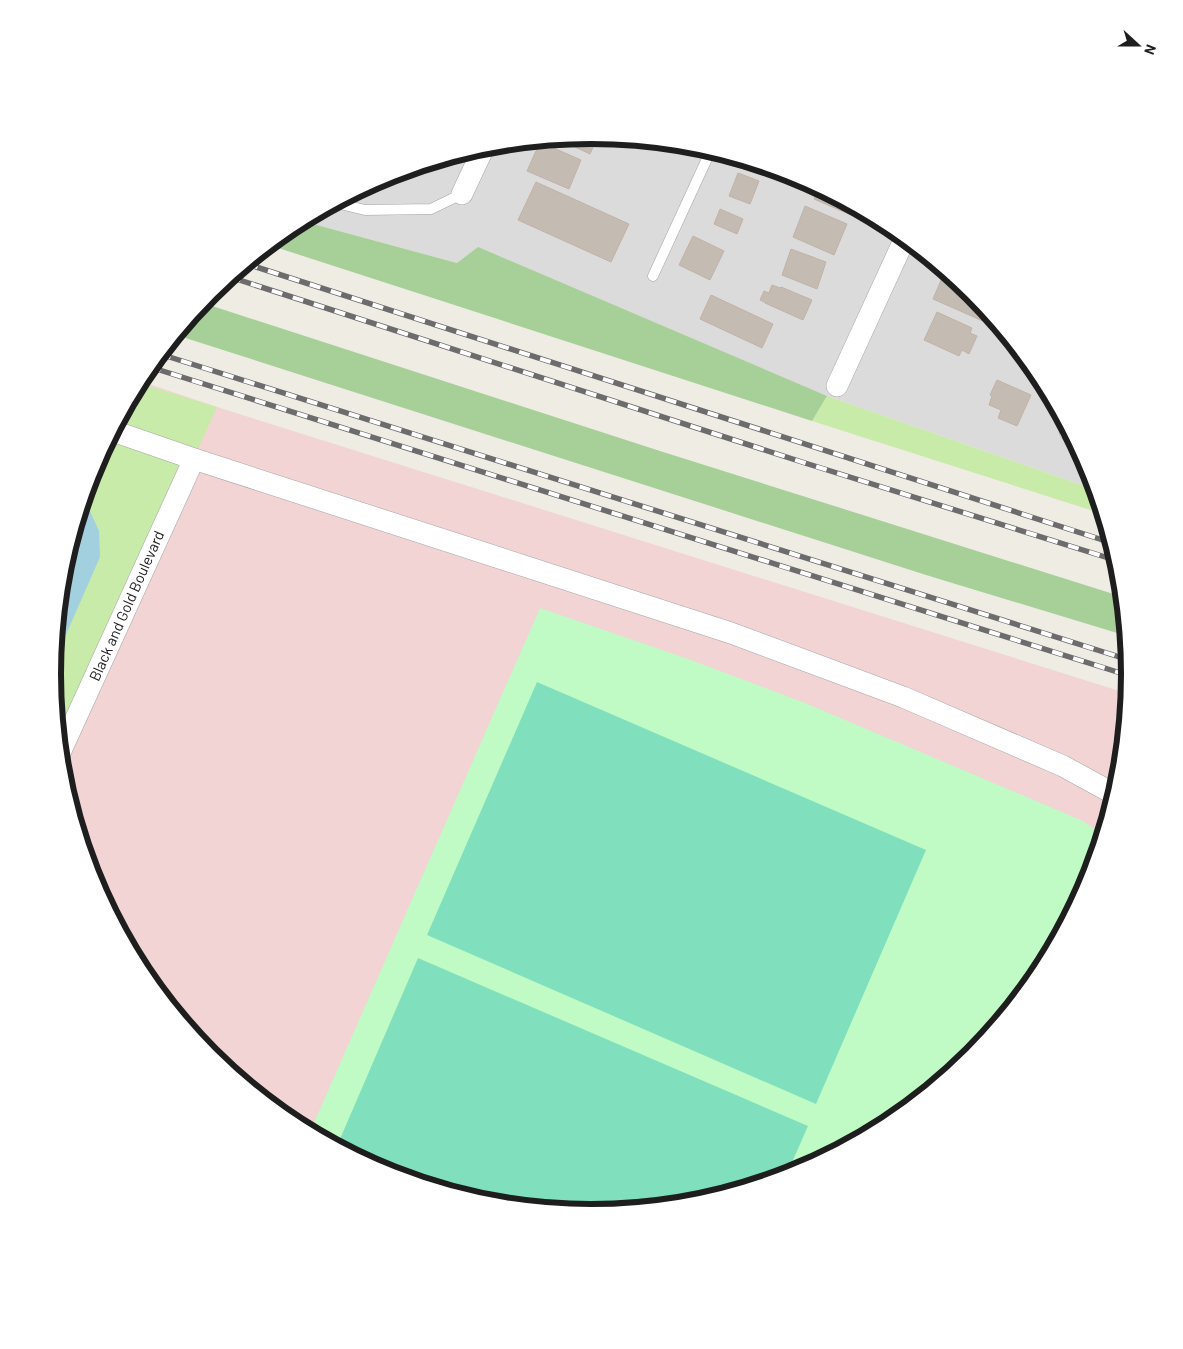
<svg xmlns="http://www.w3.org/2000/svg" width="1183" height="1349" viewBox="0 0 1183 1349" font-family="Barlow,sans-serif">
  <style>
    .residential { fill: #dcdbdb }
    .commercial { fill: #f1d4d3 }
    .grass { fill: #c8eba9 }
    .forest { fill: #a7d098 }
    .park { fill: #c0fbc5 }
    .pitch { fill: #80e0bd }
    .water { fill: #a3d0de }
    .building { fill: #c4bbb3; stroke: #c1b2a6 }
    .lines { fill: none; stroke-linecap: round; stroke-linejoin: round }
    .lane-casing { stroke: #a5a5a5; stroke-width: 11 }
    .street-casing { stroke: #a5a5a5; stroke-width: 22 }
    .lane { stroke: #fff; stroke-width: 10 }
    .street { stroke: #fff; stroke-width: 21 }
    .rail-casing { stroke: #6c6c6c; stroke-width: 5.5 }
    .rail { stroke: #fff; stroke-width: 4; stroke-dasharray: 11; stroke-linecap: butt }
    .labels { text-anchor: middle; stroke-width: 5; stroke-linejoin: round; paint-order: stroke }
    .street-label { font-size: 15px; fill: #1e1e1e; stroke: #fff }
    .rim { fill: none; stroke: #1e1e1e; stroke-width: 6 }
  </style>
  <rect width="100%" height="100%" fill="#efece4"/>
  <path class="residential" d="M592,136L697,146L798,177L891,227L973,294L1040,375L1090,468L1096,490L827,396L457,263L302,221L386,176L487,146Z"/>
  <path class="commercial" d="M140,381L217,407L1129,694L1120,780L1089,881L1039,974L972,1056L891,1123L797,1173L696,1203L591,1213L486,1203L385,1172L292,1122L210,1055L143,974L93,880L63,779L53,674L63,569L94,468Z"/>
  <path class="grass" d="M139,383L217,407L60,753L53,674L63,569L94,468Z
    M827,396L1096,490L1103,514L812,421Z"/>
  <path class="forest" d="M302,221L457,263L478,247L827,396L812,421L269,245L292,226Z
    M203,303L660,451L1123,597L1127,636L926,575L176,335Z"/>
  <path class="park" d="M540,608L688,659L805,703L1083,821L1103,835L1089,881L1040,974L972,1056L891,1123L797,1173L696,1203L591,1213L486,1203L385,1172L310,1132Z"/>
  <path class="pitch" d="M537,682L926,850L816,1104L427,935Z
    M418,958L808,1126L786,1176L696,1203L591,1213L486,1203L385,1172L337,1146Z"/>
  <path class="water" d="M84,501L89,509L99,531L100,557L54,662L63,569Z"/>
  <path class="building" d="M592,136H598L590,154L558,139Z
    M540,142L581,160L569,189L527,171Z
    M738,173L759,181L750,204L729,196Z
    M536,182L629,224L611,262L518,220Z
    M819,188L855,207L851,215L814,199Z
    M805,206L847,224L834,255L793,237Z
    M720,209L743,219L737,234L714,224Z
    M693,236L724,251L710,280L679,265Z
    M791,249L826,262L817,289L782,275Z
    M945,271L973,294L994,320L992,325L933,299Z
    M772,285L780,288L781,287L812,300L803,320L765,303H766L760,300L764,291L769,293Z
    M711,295L773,324L762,348L700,319Z
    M937,312L972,328L970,333L977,336L969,354L962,350L959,356L924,340Z
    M997,380L1031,395L1017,426L998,418L1001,410L989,405L992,396L990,395Z"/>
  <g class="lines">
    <defs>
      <path id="lane" d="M336,203L365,210L431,209L462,194
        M653,276L711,150
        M1065,422V434L1078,447"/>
      <path id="street" d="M462,194L484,147
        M837,386L905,238
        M113,431L194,459L731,633L903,697L1063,766L1116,795
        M60,753L194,459"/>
    </defs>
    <use href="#lane" class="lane-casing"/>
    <use href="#street" class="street-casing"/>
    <use href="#lane" class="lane"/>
    <use href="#street" class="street"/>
    <defs>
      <path id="rail" d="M247,264L1112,543
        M230,277L805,463L1118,561
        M160,354L1129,660
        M150,367L1130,676"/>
    </defs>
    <use href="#rail" class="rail-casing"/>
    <use href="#rail" class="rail"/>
  </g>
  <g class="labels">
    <g class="street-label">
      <text transform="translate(127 606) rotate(-66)" y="5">Black and Gold Boulevard</text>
    </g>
  </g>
  <path d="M0 0H1183V1349H0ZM61 674a530 530 0 1 1 1060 0a530 530 0 1 1-1060 0Z" fill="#fff" fill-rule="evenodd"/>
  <path class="rim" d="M61 674a530 530 0 1 1 1060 0a530 530 0 1 1-1060 0Z"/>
  <g transform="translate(1138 45) rotate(111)" stroke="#ffffff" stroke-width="4" paint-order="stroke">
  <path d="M0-4L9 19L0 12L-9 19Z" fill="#1e1e1e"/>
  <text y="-8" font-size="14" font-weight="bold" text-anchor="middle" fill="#1e1e1e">N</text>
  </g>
</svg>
